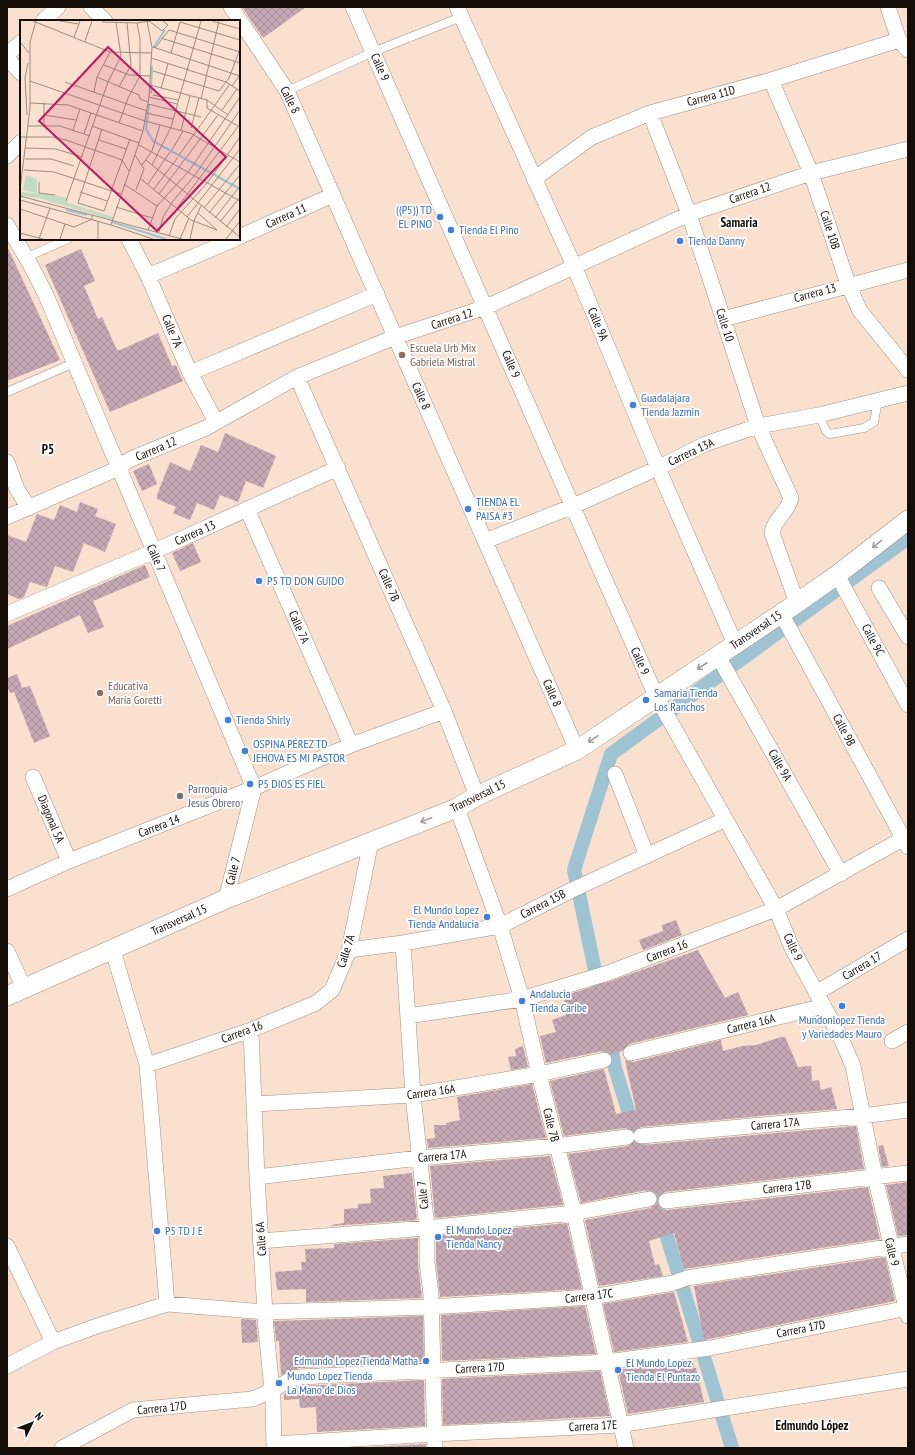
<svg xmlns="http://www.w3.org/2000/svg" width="915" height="1455" viewBox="0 0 915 1455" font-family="'PT Sans Narrow',sans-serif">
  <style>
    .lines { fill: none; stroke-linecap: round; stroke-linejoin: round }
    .canal { stroke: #9ec3d3; stroke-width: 14 }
    .building { fill: url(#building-cross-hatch) }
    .service-casing { stroke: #a69080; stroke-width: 9 }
    .minor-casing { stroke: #a69080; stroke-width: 16 }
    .tertiary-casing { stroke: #a69080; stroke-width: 20 }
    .service { stroke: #fff; stroke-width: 8 }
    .minor { stroke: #fff; stroke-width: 15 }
    .tertiary { stroke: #fff; stroke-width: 19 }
    .oneway { stroke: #a19e9c }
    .shop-dot { fill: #3f7fe0; stroke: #fff; stroke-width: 1.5 }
    .education-dot { fill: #8d6e63; stroke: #fff; stroke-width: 1.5 }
    .worship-dot { fill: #6b7280; stroke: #fff; stroke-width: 1.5 }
    .labels { text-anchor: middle; stroke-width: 3.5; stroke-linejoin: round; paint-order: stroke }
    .street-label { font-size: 12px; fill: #150d08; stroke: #fff }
    .shop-label { font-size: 12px; fill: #366cbe; stroke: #fff; text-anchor: start }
    .education-label { font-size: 12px; fill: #785e54; stroke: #fff; text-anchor: start }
    .worship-label { font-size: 12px; fill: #5b616d; stroke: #fff; text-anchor: start }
    .neighbourhood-label { font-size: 13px; font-weight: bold; fill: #150d08; stroke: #fff }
    .inset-river { fill: none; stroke: #9ec3d3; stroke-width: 2 }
    .inset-road { fill: none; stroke: #9e8c7f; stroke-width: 1 }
    .view { fill: #c2185b; fill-opacity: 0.15; stroke: #c2185b; stroke-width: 2 }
    .inset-edge { fill: none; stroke: #150d08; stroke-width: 2 }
  </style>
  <defs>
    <pattern id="building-cross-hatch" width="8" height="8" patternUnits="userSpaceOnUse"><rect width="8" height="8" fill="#c4a8b4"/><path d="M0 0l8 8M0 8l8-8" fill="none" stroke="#a88f99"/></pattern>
  </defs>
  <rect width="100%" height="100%" fill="#f9e0cf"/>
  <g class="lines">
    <path class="canal" d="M602,1004L574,870L611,754L908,538
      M609,1036L615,1068L732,1448"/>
  </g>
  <path class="building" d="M242,7H306L263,38Z
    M7,246L60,360L7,381Z
    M81,249L95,281L84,286L98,319L102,317L117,350H120L158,333L172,366L176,365L183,381L110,412L45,265Z
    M225,433L276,456L263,488L246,481L238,502L220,495L214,510L197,503L190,520L173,513L176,507L157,499V495L170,462L190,471L201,445L218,452Z
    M149,464L157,484L142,491L133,471Z
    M80,502L98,509L95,516L116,524L105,552L84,543L73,572L55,566L47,587L30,582L24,597L19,599L7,594V535L26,542L37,514L54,520L60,505L77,512Z
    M193,543L201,562L180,571L172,553Z
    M145,565L150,577L93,601L104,627L88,633L80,615L7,649V626Z
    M17,674L22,688L30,686L50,736L34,743L14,692L10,693L7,686V678Z
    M676,920L682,935L643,950L639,940L663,931L662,925Z
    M698,950L725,998L738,992L748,1015L629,1044L622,1051L611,1054L602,1051L546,1063L540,1036L556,1032L552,1020L566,1015L563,996L611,981Z
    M781,1037H785L798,1067L811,1066L812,1081L819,1080L821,1090L831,1087L837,1109L640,1127L634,1131L626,1128L564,1136L550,1081L604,1069L616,1114L636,1110L625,1060L633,1062L721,1040L723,1051L743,1046L756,1045Z
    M523,1046L528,1067L511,1070L508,1057L516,1056L515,1049Z
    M532,1084L546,1138L428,1148L427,1139L435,1138L434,1125H446V1123L460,1120L457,1097Z
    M856,1126L864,1169L665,1192L658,1197L656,1193L647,1190L581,1203L568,1154L628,1146L634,1142L642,1145Z
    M883,1145L889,1166L882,1167L878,1146Z
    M550,1156L563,1205L435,1218L430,1166Z
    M412,1173L417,1220L331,1226V1225L344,1223V1209L358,1208V1204L371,1203L370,1189L384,1188L383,1176Z
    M908,1182V1235L898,1236L886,1185Z
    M868,1187L880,1239L684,1269L674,1233L649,1241L655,1265L659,1264L663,1276L599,1286L585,1220L651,1208L657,1203L662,1209L667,1210Z
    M567,1223L582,1289L440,1297L436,1261V1236Z
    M418,1238V1263L422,1298L306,1302V1289L277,1290L275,1272L302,1270L301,1262H306L305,1249L334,1248V1244Z
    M885,1257L895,1301L704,1340L694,1286Z
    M674,1292L688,1342L614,1352L603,1304Z
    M585,1306L596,1354L442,1361L441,1315Z
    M423,1316L424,1362L299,1368L281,1375L279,1341H276L274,1321Z
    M241,1319L256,1320L258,1342L242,1343Z
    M692,1360L694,1368H696L704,1402L628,1414L618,1370Z
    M600,1371L610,1416L443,1425L442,1379Z
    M424,1380L425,1426L317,1432L316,1407L300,1408L299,1399L284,1400V1394L301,1386Z
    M426,1444V1448H354Z"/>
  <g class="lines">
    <defs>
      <path id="service" d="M287,91L373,52L461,17
        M27,257L68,239
        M7,392L74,363
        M819,415L826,431L830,434L864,428L874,422L878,400"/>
      <path id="minor" d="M91,7L105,21
        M231,7L287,91L577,750
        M353,7L656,696L776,909L792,948L841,1038L853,1066L875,1177L908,1316
        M457,7L574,266L658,468L735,644
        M888,7L899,40L908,50
        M43,21L58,7
        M7,55L21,42
        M7,58L21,73
        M771,80L811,173L848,284L860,311L908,370
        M650,113L689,214L758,426L791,498C788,512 774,519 772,533L797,603
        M7,156L21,142
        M534,179L592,137L650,113L771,80L899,40
        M7,225L30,264L45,293L254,788L226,899
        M239,237L333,195
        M129,239L148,276L190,373L216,422
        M148,276L235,239
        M723,319L908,270
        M190,373L377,294
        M297,377L444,711L477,796
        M7,462L17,489L29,508
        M247,509L351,745
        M7,517L112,471L131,459L206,428L297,377L395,337L486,307L689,214L811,173L908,149
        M485,541L571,507L658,468L705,444L758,426L819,415L908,393
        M837,575L908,705
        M879,588L908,637
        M781,613L908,847
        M7,614L159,549L338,468
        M718,656L841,874
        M615,774L647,856
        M33,777L69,861
        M457,808L500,926L522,999L539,1074L574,1213L626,1448
        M7,889L69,861L254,788L351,745L444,711
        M403,943L413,1095L427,1228V1262L431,1295L435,1448
        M349,950L403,943L500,926L572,890L724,820
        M7,951L24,988
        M113,951L147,1065L167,1304
        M816,993L908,939
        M408,1016L522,999L608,973L776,909L908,836
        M251,1030L257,1177L266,1330L273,1400L274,1448
        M892,1041L908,1032
        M631,1053L824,1006
        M147,1065L251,1030L316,1003L332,990L349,950L371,841
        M255,1104L413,1095L539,1074L604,1060
        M641,1136L862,1116L908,1110
        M257,1177L419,1158L556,1146L627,1137
        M666,1201L908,1173
        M260,1241L427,1228L574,1213L649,1199
        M7,1246L53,1342
        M7,1366L53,1342L100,1325L167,1304L266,1312L430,1307L591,1297L673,1283L687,1278L908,1244
        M274,1444L434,1434L619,1425L908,1379
        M62,1448L133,1410L252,1399C269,1394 282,1382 299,1377L607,1362L710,1348L908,1308"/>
      <path id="tertiary" d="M7,996L226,899L457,808L477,796L577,750L797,603L837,575L908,520"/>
    </defs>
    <use href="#service" class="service-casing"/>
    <use href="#minor" class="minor-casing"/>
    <use href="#tertiary" class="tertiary-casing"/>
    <use href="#service" class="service"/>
    <use href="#minor" class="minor"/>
    <use href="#tertiary" class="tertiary"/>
  </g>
  <defs><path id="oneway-shaft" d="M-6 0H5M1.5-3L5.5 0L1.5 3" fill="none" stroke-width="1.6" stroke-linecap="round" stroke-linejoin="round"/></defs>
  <g class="oneway">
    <use href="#oneway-shaft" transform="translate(877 544) rotate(142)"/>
    <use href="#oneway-shaft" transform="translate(702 666) rotate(147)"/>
    <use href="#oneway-shaft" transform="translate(593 739) rotate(146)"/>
    <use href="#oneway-shaft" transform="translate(426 820) rotate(159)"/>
  </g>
  <g class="shop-dot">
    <circle cx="440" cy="217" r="4"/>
    <circle cx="451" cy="230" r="4"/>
    <circle cx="680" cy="241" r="4"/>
    <circle cx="633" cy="405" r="4"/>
    <circle cx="468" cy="509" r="4"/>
    <circle cx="259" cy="581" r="4"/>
    <circle cx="646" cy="700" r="4"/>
    <circle cx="228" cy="720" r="4"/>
    <circle cx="245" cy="751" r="4"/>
    <circle cx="250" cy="784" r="4"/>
    <circle cx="487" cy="917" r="4"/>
    <circle cx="522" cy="1001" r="4"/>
    <circle cx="842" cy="1006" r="4"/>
    <circle cx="157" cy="1231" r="4"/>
    <circle cx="438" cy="1237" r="4"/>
    <circle cx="426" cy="1361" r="4"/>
    <circle cx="618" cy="1370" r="4"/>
    <circle cx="279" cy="1383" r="4"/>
  </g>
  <g class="education-dot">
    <circle cx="402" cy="355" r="4"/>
    <circle cx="100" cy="693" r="4"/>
  </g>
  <circle class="worship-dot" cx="180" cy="796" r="4"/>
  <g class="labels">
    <g class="street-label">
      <text transform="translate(380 67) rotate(66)" y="4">Calle 9</text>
      <text transform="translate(711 96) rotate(-15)" y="4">Carrera 11D</text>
      <text transform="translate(290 100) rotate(63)" y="4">Calle 8</text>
      <text transform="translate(750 193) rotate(-19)" y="4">Carrera 12</text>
      <text transform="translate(286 216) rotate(-24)" y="4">Carrera 11</text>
      <text transform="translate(830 230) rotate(72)" y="4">Calle 10B</text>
      <text transform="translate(815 293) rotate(-15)" y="4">Carrera 13</text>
      <text transform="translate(452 319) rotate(-18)" y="4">Carrera 12</text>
      <text transform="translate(598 324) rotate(67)" y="4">Calle 9A</text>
      <text transform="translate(725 325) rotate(72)" y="4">Calle 10</text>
      <text transform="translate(172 331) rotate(67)" y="4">Calle 7A</text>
      <text transform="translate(511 364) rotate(67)" y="4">Calle 9</text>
      <text transform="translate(421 396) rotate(66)" y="4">Calle 8</text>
      <text transform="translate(156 449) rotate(-23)" y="4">Carrera 12</text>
      <text transform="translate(691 452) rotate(-25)" y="4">Carrera 13A</text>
      <text transform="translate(195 533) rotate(-24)" y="4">Carrera 13</text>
      <text transform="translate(156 558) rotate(66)" y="4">Calle 7</text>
      <text transform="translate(389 585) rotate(66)" y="4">Calle 7B</text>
      <text transform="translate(299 627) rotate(66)" y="4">Calle 7A</text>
      <text transform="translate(756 630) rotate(-34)" y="4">Transversal 15</text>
      <text transform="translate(873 640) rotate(62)" y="4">Calle 9C</text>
      <text transform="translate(640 661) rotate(66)" y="4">Calle 9</text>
      <text transform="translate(552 693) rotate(66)" y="4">Calle 8</text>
      <text transform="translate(844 730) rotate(62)" y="4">Calle 9B</text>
      <text transform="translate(780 765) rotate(60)" y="4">Calle 9A</text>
      <text transform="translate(478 796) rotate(-26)" y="4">Transversal 15</text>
      <text transform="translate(51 819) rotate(67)" y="4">Diagonal 5A</text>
      <text transform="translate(159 826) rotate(-21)" y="4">Carrera 14</text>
      <text transform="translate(233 871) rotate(-76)" y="4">Calle 7</text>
      <text transform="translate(543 904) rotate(-27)" y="4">Carrera 15B</text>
      <text transform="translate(179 920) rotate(-24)" y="4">Transversal 15</text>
      <text transform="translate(793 947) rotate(65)" y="4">Calle 9</text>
      <text transform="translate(346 951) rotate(-72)" y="4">Calle 7A</text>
      <text transform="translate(667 951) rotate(-21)" y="4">Carrera 16</text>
      <text transform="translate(862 966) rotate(-31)" y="4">Carrera 17</text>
      <text transform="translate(751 1024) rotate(-14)" y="4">Carrera 16A</text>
      <text transform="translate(242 1032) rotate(-20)" y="4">Carrera 16</text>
      <text transform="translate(431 1092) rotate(-8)" y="4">Carrera 16A</text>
      <text transform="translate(775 1124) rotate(-5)" y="4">Carrera 17A</text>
      <text transform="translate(551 1125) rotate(76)" y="4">Calle 7B</text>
      <text transform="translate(442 1156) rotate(-5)" y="4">Carrera 17A</text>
      <text transform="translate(787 1187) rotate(-6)" y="4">Carrera 17B</text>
      <text transform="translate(423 1195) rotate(-96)" y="4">Calle 7</text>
      <text transform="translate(261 1239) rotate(-94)" y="4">Calle 6A</text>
      <text transform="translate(892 1252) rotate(76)" y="4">Calle 9</text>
      <text transform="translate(589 1296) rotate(-7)" y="4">Carrera 17C</text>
      <text transform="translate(801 1329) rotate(-11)" y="4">Carrera 17D</text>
      <text transform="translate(480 1368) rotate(-3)" y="4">Carrera 17D</text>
      <text transform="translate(162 1408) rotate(-6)" y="4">Carrera 17D</text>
      <text transform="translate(593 1426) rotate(-3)" y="4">Carrera 17E</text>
    </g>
    <g class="shop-label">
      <text x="432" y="214" text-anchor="end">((P5)) TD<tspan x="432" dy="14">EL PINO</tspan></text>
      <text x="459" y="234">Tienda El Pino</text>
      <text x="688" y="245">Tienda Danny</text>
      <text x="641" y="402">Guadalajara<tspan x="641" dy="14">Tienda Jazmin</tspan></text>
      <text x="476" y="506">TIENDA EL<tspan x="476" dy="14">PAISA #3</tspan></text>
      <text x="267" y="585">P5 TD DON GUIDO</text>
      <text x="654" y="697">Samaria Tienda<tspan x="654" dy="14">Los Ranchos</tspan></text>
      <text x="236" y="724">Tienda Shirly</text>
      <text x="253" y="748">OSPINA PÉREZ TD<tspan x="253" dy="14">JEHOVA ES MI PASTOR</tspan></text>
      <text x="258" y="788">P5 DIOS ES FIEL</text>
      <text x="479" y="914" text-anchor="end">El Mundo Lopez<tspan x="479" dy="14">Tienda Andalucia</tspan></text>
      <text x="530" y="998">Andalucia<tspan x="530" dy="14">Tienda Caribe</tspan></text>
      <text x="842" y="1024" text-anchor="middle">Mundonlopez Tienda<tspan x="842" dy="14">y Variedades Mauro</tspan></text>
      <text x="446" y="1234">El Mundo Lopez<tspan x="446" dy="14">Tienda Nancy</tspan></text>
      <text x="165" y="1235">P5 TD J E</text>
      <text x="418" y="1365" text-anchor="end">Edmundo Lopez Tienda Matha</text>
      <text x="626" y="1367">El Mundo Lopez<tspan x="626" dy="14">Tienda El Puntazo</tspan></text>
      <text x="287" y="1380">Mundo Lopez Tienda<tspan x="287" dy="14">La Mano de Dios</tspan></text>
    </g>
    <g class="education-label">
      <text x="410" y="352">Escuela Urb Mix<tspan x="410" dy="14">Gabriela Mistral</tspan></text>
      <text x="108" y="690">Educativa<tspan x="108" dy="14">María Goretti</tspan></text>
    </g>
    <g class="worship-label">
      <text x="188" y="793">Parroquia<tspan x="188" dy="14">Jesus Obrero</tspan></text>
    </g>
    <g class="neighbourhood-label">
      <text x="739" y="227">Samaria</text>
      <text x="48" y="454">P5</text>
      <text x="812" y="1430">Edmundo López</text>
    </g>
  </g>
  <g transform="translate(20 20)">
    <rect width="220" height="220" fill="#f9e0cf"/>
    <path d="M6,155L17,159V173L3,170ZM0,172L36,175L46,178L48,183L93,197V200L19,178L0,176Z" fill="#c1dcc3"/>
    <path class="inset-river" d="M133,28L145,10M131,73L132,46M129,84L126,109L133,121L220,169M46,190L67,195M92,202L146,219"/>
    <path class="inset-road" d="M13,1L90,32L131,33M40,1L59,4M129,1L142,11L148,5L143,1M192,1L220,9M82,2L117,3L130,1M160,2L220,20M54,17L60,1M141,18L220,43M65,21L72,1M0,22L9,33M133,27L220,56M135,28L149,10L220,32M151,33L160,2M131,38L206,62L220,71M84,45L109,55L130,56M133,51L199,71L209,58L220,29M77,57L119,75L120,79L128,82M10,61L125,101L170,113L220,142M45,62L127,91M130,65L187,80L208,95M212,66L220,55M99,67L111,45L107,3M141,68L148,44M74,72L77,57L90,32M133,75L158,80M129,77L157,84M181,79L199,1M187,80V88L218,106M10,83L48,85L123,111M24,83V105M128,84L181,97M202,90L217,69M126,93L153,99M7,95L5,58L8,43M24,95L56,100M99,103L108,78L120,56V19L117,3M8,106H40L70,116M72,106L119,123M171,108L179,78M82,109L58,183L84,191L110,119M53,110L60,89M161,110L170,76M64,114L71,93M0,117H32L46,120L102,140L109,151M79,120L106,129M119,125L220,181M6,128L36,129L62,137M152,130L163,111M115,135L124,149L116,170M159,135L210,64M166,138L198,95M5,139H31L54,146M126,140L220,217M122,145L132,131L140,105M132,145L151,107L181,1M4,150L34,152L101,174M121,159L171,200L197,210M19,162V173L35,175M104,164L137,186M128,164L150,132M134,169L158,137M0,170L10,88V22L16,1M60,172L87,181M139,174L165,139M0,176L162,219M0,180L91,205L133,219M46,181L88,62L101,36L96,2M96,187L132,198M157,188L220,104M184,188L220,144M0,189L54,207L72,199V195M178,193L197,210M189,193L220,155M167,197L220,129M195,198L220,166M78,201V219M200,202L220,177M91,205L123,111L129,77L132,27L127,1M206,207L220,189M128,210L137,186L169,151L220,77M139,212L143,197L153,181L175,155L220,90M0,213L23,219M149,216L155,199L188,162L220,117M19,219L30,188M40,219L45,204M160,219L169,198M170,219L174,201L181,186M206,219L220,201"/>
    <path class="view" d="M88,27L206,137L137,211L19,101Z"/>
    <rect width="220" height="220" class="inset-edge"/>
  </g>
  <rect width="915" height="1455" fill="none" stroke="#150d08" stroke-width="16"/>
  <g transform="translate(32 1423) rotate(47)" stroke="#ffffff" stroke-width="3" paint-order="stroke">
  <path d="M0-3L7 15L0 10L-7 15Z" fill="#150d08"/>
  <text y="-6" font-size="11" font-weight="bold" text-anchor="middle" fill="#150d08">N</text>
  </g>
</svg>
